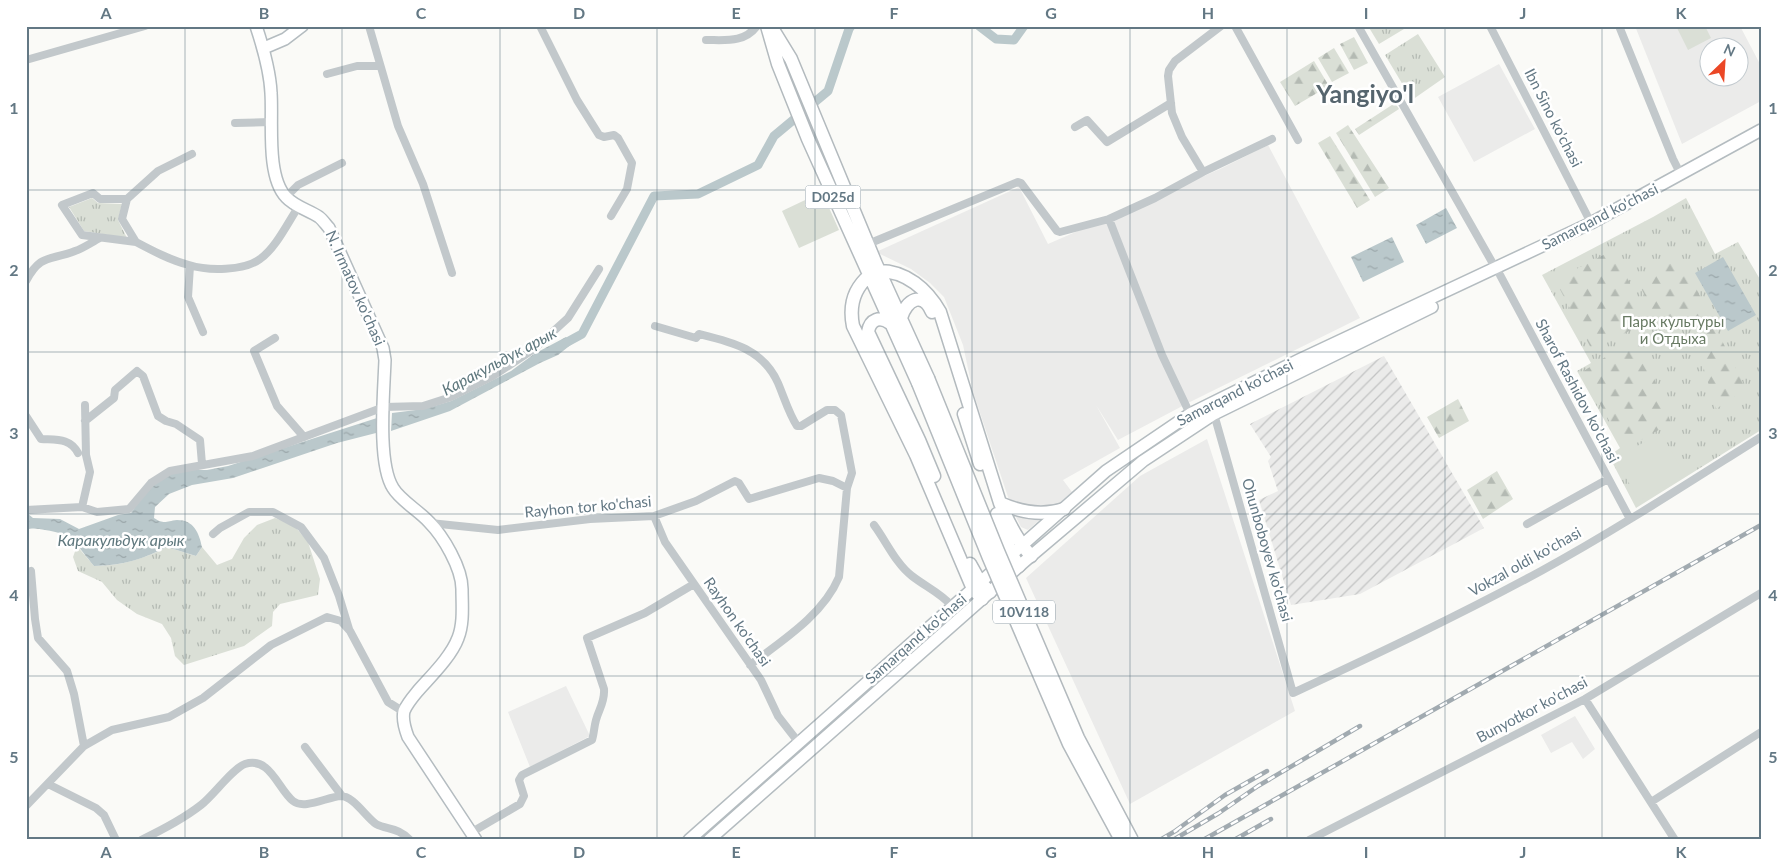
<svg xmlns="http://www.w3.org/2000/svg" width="1787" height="866" viewBox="0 0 1787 866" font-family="Lato,sans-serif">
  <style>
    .built { fill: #ebebea; fill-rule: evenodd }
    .industrial { fill: url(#industrial-furrows) }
    .grass { fill: url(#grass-tufts) }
    .forest { fill: url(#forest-firs) }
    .pitch { fill: #dadfd6 }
    .water { fill: url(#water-ripples) }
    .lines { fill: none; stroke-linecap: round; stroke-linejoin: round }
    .canal { stroke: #bac8cb; stroke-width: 9 }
    .secondary-casing { stroke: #b4bcc0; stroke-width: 14 }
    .primary-casing { stroke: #b3babe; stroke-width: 15 }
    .street { stroke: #c2c8cb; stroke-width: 8 }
    .secondary { stroke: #fff; stroke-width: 11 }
    .primary { stroke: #fff; stroke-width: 12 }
    .rail-casing { stroke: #a1aab0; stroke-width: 4.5 }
    .rail { stroke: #fff; stroke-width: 2.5; stroke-dasharray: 8; stroke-linecap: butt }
    .primary-bridge-casing { stroke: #b3babe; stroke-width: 15; stroke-linecap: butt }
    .primary-bridge { stroke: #fff; stroke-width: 12 }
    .grid { fill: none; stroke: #637884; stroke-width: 1; stroke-opacity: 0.55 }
    .labels { text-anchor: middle; stroke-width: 5; stroke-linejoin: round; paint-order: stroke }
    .shield { fill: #fff; stroke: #92a0a9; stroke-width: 1 }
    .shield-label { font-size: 14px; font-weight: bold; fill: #637884 }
    .street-label { font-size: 15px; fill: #637884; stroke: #fff }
    .park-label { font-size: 15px; fill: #687a63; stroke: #fff }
    .water-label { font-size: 16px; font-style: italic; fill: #5e777d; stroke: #fff }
    .town-label { font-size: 25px; font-weight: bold; fill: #56656e; stroke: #fff }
    .neatline { fill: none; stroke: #637884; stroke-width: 2 }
    .grid-label { font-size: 16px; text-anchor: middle; font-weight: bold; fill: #637884 }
  </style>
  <defs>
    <pattern id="industrial-furrows" width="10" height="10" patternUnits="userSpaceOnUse" patternTransform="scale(1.25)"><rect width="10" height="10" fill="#ebebea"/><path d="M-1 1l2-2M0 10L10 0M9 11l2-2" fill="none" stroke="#c2c3c3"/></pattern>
    <pattern id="grass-tufts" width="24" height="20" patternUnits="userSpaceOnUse" patternTransform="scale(1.25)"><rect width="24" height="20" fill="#dadfd6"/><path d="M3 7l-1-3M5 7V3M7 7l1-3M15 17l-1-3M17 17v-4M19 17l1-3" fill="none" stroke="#b4bab3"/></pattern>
    <pattern id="forest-firs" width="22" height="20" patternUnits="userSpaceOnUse" patternTransform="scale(1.25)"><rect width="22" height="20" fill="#dadfd6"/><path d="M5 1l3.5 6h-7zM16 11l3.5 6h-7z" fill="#b4bab3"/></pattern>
    <pattern id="water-ripples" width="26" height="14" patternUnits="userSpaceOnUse" patternTransform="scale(1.25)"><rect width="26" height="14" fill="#bac8cb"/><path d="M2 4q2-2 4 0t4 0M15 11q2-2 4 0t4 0" fill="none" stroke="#9ba7aa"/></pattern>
  </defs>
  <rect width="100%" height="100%" fill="#fafaf7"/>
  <path class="built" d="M1635,26H1740L1761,66V101L1682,144ZM1710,48H1740V78H1710Z
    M1499,64L1535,129L1474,162L1438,97Z
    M1268,145L1360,318L1190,402L1118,440L1096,405L1120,448L1063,480L1072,492L1028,530L1021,527L1012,509L973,392L963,345L944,297L930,283L911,269L876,252L1019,187L1048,244L1220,169Z
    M1207,439L1295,711L1130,804L1026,578L1140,476Z
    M566,686L590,736L530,767L508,712Z
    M1575,716L1595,749L1583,759L1572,742L1551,753L1541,735Z"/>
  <path class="industrial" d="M1384,356L1484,528L1360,594L1291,605L1259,500L1278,491L1268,461L1271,457L1250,424Z"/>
  <path class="grass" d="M1368,26H1409L1379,44Z
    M1418,34L1445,77L1412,100L1385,55Z
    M92,198L98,203L122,204L118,220L127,238L84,231L69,207Z
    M1686,198L1715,254L1738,242L1761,281V430L1636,508L1609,456L1620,448L1577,371L1591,363L1542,275L1653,217Z
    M275,518L289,523L297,529L308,542L320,579L318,595L280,604L273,612L272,626L244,646L184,665L175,656L171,638L162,624L137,614L117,600L102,582L78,571L73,557L77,546L94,566C120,566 144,559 167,547L196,556L202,547L217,565L232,559L244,538L257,525Z"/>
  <path class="forest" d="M1354,37L1368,63L1354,70L1340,44Z
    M1334,48L1349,73L1332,82L1318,58Z
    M1314,61L1329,86L1295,106L1280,82Z
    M1395,103L1399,109L1359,135L1355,129Z
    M1348,125L1389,188L1375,197L1336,133Z
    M1330,136L1370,200L1357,208L1318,143Z
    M1613,250L1643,309L1633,316L1639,326L1592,350L1555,280Z
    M1673,261L1681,277L1688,272L1746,389L1716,409L1691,326L1662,330L1639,284Z
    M1638,336L1671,423L1625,449L1582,372Z
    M1458,399L1469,421L1439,438L1427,417Z
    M1497,471L1513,499L1483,519L1467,490Z"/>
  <path class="pitch" d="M1676,26H1705L1711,38L1688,50Z
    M822,192L839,230L799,248L782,211Z
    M1661,433L1685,475L1639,501L1615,458Z"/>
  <path class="water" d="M1446,208L1457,228L1426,244L1416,225Z
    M1392,237L1404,262L1363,282L1351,257Z
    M1723,257L1756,315L1728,331L1695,273Z
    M566,337L573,343L558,355L540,363L450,411L391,431L392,413L424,409L451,401L511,371L534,354Z
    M377,418L376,433L337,443L233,478L192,485L169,494L155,507L154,518C165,525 166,521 177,520C194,520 199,533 202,547L196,556L167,547C140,560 125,565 94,566C78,547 72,533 45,530C39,529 33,527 26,530L27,513L33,518L60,519L79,529L118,515L131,513L141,498L156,481L178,470H207L228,466Z"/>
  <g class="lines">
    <path class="canal" d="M979,26L996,39L1014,40L1024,26
      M560,346L582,334L654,196L698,194L758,165L774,136L828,91L849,29L851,26"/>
    <defs>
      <path id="secondary" d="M256,26C263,47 270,71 271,93C273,121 266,176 286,197C295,207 309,210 319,217C323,220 326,225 329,228L383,348L385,360C384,391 377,463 393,488C400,500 419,511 429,522C443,536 462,568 462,589C462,605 464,623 458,638C451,657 430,677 417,692C412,698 407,704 404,711C402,719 405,729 408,737L476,840
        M264,48L285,39L302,26
        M689,840L1106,471L1190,414L1299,360L1591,223L1761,130
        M709,840L1025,561L1143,461L1214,414L1432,307"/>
      <path id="primary" d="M767,26L778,64L808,139L918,383
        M772,28L791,59L876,264L928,378
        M879,271C906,271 927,289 940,312L1000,503C1008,522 1017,540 1031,556
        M870,275C854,288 849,306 853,326L916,455L973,589L982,599
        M901,318C906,300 923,290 932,312
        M890,323C880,316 870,319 868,332L919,440L934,476
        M964,414L980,464
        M1000,503C1020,512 1043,516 1064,509
        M997,514L1012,555L1019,566
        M970,564L980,582L990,592"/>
    </defs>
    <use href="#secondary" class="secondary-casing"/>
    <use href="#primary" class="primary-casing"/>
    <path class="street" d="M369,26L398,126L423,184L452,273
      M540,26L577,100L599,135L604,137L614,135L618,138L632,163L627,189L611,216
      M1235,26L1298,140
      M1358,26L1496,269
      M1490,26L1591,223
      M1619,26L1673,159L1681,175
      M706,40C726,40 744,43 757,26
      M26,60L145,26
      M327,74L357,66H380
      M235,123L271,122
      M1075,127L1087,120L1107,142L1171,103
      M1203,172L1272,139
      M93,193L100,199H127L122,219L136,242L82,235L62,205Z
      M286,197L298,185L342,163
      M127,199L158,171L192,154
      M1109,219L1155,198L1203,172L1182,137L1172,113L1168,76L1169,70L1175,61L1221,26
      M136,242C153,251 170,260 189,265C208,271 244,271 260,259C276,248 288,222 299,206
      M868,244L1018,182L1021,183L1057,231L1060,232L1109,219L1162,355L1190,414
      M190,266L188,297L203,332
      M1500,275L1630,519
      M26,281C41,253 50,261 75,251C84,248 92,242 100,238
      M655,326L696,338L699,334C732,342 763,349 778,383C784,397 789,414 797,426H801L827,410H835L841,415L852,473L847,488L839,577C823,615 783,640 750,665
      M275,338L254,351L277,406L304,437
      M1214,414L1293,693C1377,654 1460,615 1541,571C1616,530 1688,483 1761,437
      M26,416L41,439C57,440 70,438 78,453
      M85,421L114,398L115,390L137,371L143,376L158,416L166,421L176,424L200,440L202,464
      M82,507L90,472L86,455L85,405
      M26,510L82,507L97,512L129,509L151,483L170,471L253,456L384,407L423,406L451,397L493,376L534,349L568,318L599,269
      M654,516L665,542L761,680L778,716L799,743
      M430,523L498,530L590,519L654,516L696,501L735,481L739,483L749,499L819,478L833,481L847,488
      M1527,524L1608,479
      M874,525C886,541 896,564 912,576C926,587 941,593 953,607
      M213,534L220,528L249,512H273L301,527L324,558L339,596L349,629
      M26,573L31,571L35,619L38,638L67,671L74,694L84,746
      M1585,699L1675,840
      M305,747L342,796
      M48,784L96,808L104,815L116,840
      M1651,802L1761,732
      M26,806L84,746L112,730L169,717L203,698L271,645L327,617L341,621L350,631L388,702L404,712
      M472,832L520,804L524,796L519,780L522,775L592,740C594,734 594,727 596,720C599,709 605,702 604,689L587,638L645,613L694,584
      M141,840C162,830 183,819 201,805C213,796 233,768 245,764C270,756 278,789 293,801C304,810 327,797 341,796C353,796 366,817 376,824C387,830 398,827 410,840
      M1309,840L1585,699L1761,593"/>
    <use href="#secondary" class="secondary"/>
    <use href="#primary" class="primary"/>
    <defs>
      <path id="rail" d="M1175,831L1225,795L1267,771
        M1160,840L1177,830
        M1173,840L1219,813L1258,786L1360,726
        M1203,840L1761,525
        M1234,840L1271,819"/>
    </defs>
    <use href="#rail" class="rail-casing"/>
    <use href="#rail" class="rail"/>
    <defs>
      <path id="primary-bridge" d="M928,378L998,551L1078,738L1132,840
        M918,383L989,558L1069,744L1121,840"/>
    </defs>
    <use href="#primary-bridge" class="primary-bridge-casing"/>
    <use href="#primary-bridge" class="primary-bridge"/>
  </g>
  <path class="grid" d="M185,26V840M342,26V840M500,26V840M657,26V840M815,26V840M972,26V840M1130,26V840M1287,26V840M1445,26V840M1602,26V840M26,190H1761M26,352H1761M26,514H1761M26,676H1761"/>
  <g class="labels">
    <g class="shield">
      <rect x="805.5" y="185.5" width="55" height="23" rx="4"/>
      <rect x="993" y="600.5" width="62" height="23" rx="4"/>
    </g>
    <g class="shield-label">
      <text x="833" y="202">D025d</text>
      <text x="1024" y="617">10V118</text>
    </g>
    <g class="street-label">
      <text transform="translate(1553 118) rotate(63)" y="5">Ibn Sino ko'chasi</text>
      <text transform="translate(1600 217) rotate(-27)" y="5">Samarqand ko'chasi</text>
      <text transform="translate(355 288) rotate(66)" y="5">N. Irmatov ko'chasi</text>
      <text transform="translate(1577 391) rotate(62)" y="5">Sharof Rashidov ko’chasi</text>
      <text transform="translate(1235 393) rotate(-27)" y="5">Samarqand ko'chasi</text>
      <text transform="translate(588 507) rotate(-5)" y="5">Rayhon tor ko'chasi</text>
      <text transform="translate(1267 550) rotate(74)" y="5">Ohunboboyev ko'chasi</text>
      <text transform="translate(1525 562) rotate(-29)" y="5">Vokzal oldi ko'chasi</text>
      <text transform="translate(737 622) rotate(55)" y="5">Rayhon ko'chasi</text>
      <text transform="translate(916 639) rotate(-41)" y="5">Samarqand ko'chasi</text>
      <text transform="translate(1532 710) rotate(-28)" y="5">Bunyotkor ko'chasi</text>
    </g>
    <g class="park-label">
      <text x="1673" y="327">Парк культуры<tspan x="1673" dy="17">и Отдыха</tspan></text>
    </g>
    <g class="water-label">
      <text transform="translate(499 361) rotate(-28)" y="6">Каракульдук арык</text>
      <text x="121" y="546">Каракульдук арык</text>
    </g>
    <g class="town-label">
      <text x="1365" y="103">Yangiyo'l</text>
    </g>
  </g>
  <rect width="1787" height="866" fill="none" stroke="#ffffff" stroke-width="55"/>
  <g transform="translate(1724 62) rotate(25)"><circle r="24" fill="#ffffff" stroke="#c1c9ce"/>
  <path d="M0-4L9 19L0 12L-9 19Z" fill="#eb4726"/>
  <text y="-8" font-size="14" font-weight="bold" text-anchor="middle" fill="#637884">N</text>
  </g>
  <rect x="28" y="28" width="1732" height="810" class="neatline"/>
  <g class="grid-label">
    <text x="106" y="19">A</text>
    <text x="264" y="19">B</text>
    <text x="421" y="19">C</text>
    <text x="579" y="19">D</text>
    <text x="736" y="19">E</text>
    <text x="894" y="19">F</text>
    <text x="1051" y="19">G</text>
    <text x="1208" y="19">H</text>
    <text x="1366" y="19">I</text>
    <text x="1523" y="19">J</text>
    <text x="1681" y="19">K</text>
    <text x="14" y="114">1</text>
    <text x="1773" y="114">1</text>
    <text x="14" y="276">2</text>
    <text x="1773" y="276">2</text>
    <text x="14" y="439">3</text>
    <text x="1773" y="439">3</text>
    <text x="14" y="601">4</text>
    <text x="1773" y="601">4</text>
    <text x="14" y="763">5</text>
    <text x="1773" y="763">5</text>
    <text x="106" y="858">A</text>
    <text x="264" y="858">B</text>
    <text x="421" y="858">C</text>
    <text x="579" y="858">D</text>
    <text x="736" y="858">E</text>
    <text x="894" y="858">F</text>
    <text x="1051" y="858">G</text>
    <text x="1208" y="858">H</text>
    <text x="1366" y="858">I</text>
    <text x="1523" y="858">J</text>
    <text x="1681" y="858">K</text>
  </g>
</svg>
